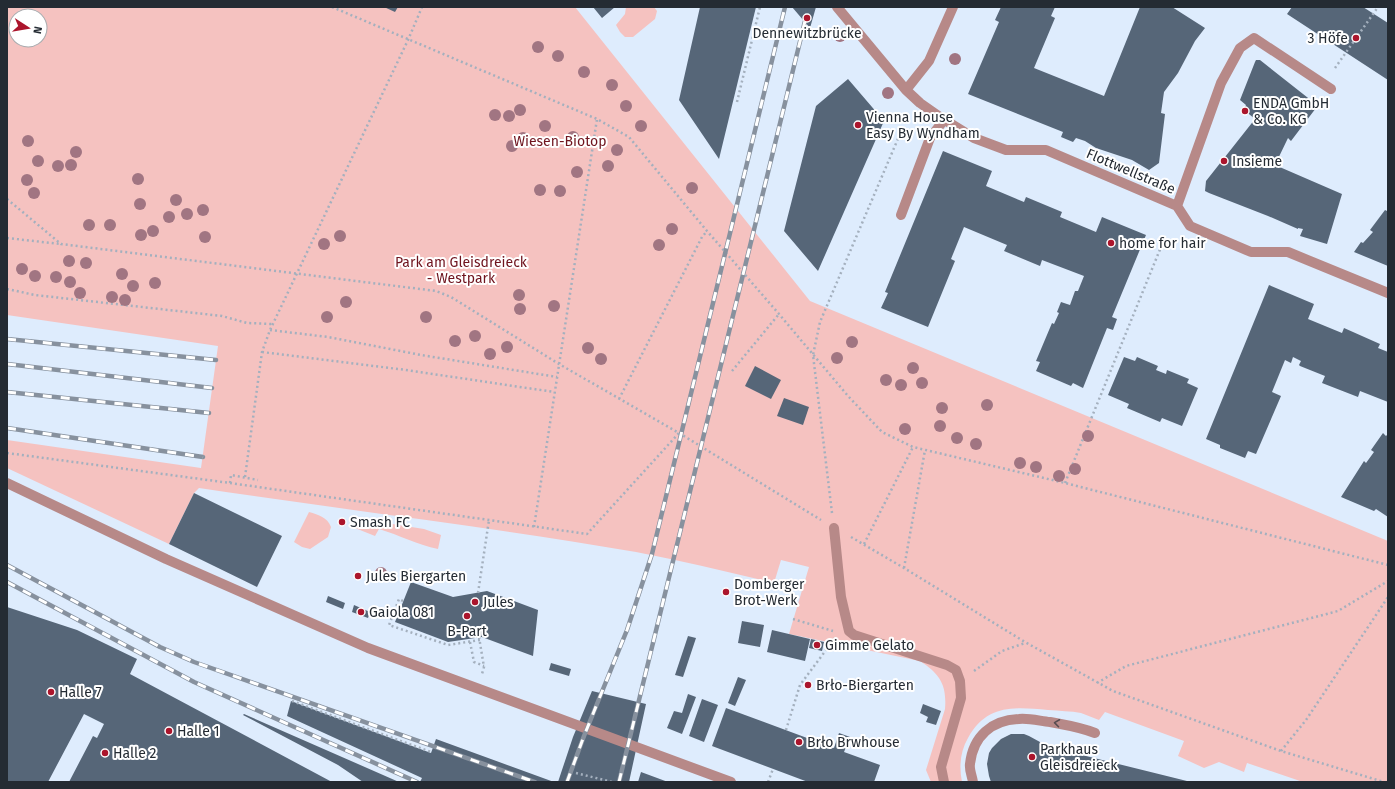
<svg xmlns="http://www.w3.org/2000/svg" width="1395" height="789" viewBox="0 0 1395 789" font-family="'Fira Sans',sans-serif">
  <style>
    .green { fill: #f5c2c0; fill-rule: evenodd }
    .building { fill: #566678 }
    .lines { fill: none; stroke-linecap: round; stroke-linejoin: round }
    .path { stroke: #a4b0be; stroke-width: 2.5; stroke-dasharray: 2 3; stroke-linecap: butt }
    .minor { stroke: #b78988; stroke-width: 10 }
    .rail-casing { stroke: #87919e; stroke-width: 4.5 }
    .rail { stroke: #fff; stroke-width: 3; stroke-dasharray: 9; stroke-linecap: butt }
    .tree { fill: #a17582 }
    .oneway { stroke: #574c51 }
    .poi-dot { fill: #ab152c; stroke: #fff; stroke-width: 1.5 }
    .labels { text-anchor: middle; stroke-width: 4; stroke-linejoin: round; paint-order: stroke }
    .poi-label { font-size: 14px; fill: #242b33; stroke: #fff; text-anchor: start }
    .park-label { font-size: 14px; fill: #6f141e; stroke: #fff }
    .street-label { font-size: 14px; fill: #242b33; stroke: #fff }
  </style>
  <rect width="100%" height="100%" fill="#deecfd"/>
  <path class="green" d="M7,7H575L810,301L1388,541V782H1303L1247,763L1244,772L1219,762L1204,768L1178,756L1184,741L1105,712L1099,720C1093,718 1087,715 1081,713C1071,711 1059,711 1048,710C1014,707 987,704 968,738C960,752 959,767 962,782H931L926,770L945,709C947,685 940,674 920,661L789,634L809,567L781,560L774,583C728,572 682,561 636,552C491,527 345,510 199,488L194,493L169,544L7,468V440L201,468L218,346L7,315ZM16,16H40V40H16Z
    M626,7H654L657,11L655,19L633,37H625L620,32L616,25L625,14Z
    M309,512C319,515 327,517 331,527L328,537L310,549L302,547L294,542Z
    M361,519L424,529L441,535L438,549C418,545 399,535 379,529L375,536L355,528Z"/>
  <path class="building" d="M384,7H398L395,12Z
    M593,7H615L602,18Z
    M700,7H756L719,159L679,100Z
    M792,7H816L810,28Z
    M1001,7H1055L1051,16L1055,18L1034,68L1104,96L1140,7H1172L1205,28L1195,41L1178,73L1164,92L1161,113L1165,114L1159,163L1149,170L1132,160L1096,148L1085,141L1076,138L1073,142L1061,137L1063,132L968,94L999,22L995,20Z
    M1292,7H1363L1388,23V80L1287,14Z
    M1256,60H1260L1317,105L1316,108L1291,141L1288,138L1275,165L1342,194L1327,244L1300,236L1303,229L1298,228V229L1268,216L1209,193L1205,191L1206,181L1255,119L1244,110L1246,105L1240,100L1255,62Z
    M848,79L884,121L818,271L784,231L816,106Z
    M943,151L992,171L986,186L1024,202L1026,197L1062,212L1060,217L1096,232L1102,217L1146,235L1112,317L1117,319L1113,330L1107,328L1083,388L1073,383L1071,386L1036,371L1040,362L1036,361L1052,323L1054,324L1059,313L1057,312L1061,302L1070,305L1075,291H1078L1084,276L1042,260L1040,266L1004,251L1007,245L964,227L951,259L955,261L928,327L881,308L888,293L885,292Z
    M1388,209V266L1354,252L1361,242L1363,243L1373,232L1370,230L1385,210L1387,211Z
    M1269,285L1314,304L1308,319L1342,333L1344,328L1380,344L1378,348L1388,352V402L1360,391L1358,397L1322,383L1325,376L1300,366L1299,365L1301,361L1293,357L1291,363L1285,360L1272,392L1281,396L1256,454L1248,451L1245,458L1220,448V445L1206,439Z
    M1124,357L1135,361L1137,357L1158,366L1156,370L1166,374L1167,370L1189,379L1187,383L1198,388L1182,426L1162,418L1160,422L1127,408L1129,404L1108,395Z
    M755,366L781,380L771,399L745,386Z
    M784,398L809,407L803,425L777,416Z
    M1383,433L1386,436L1388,434V517L1376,509L1374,511L1341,497L1364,461L1366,463L1374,452L1371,450Z
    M194,493L282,536L257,587L169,544Z
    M411,582L453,597L487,591L538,610L533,656L482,637L448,642L395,622Z
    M328,596L345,603L343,609L326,602Z
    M354,605L370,612L368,618L352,612Z
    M7,607L77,630L137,659L130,674L332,782H69L93,736L97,738L104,724L84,714L48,782H7Z
    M742,621L764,625L760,647L738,643Z
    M772,630L810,639L805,661L767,652Z
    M688,636L696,638L683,677L675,675Z
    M811,639L824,642L822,651L809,648Z
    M551,663L571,669L569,676L549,670Z
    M738,677L746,680L735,706L728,703Z
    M592,691L646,704L629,782H558L573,737Z
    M688,694L696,697L682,734L667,728L674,711L682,713Z
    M702,699L718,705L704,742L689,736Z
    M291,701L431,753L436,739L554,782H420L422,778L287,716Z
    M923,704L941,711L936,725L926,722L928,717L920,713Z
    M726,708L834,748L839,733L850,737L844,752L880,765L874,782H808L712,746Z
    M244,714L399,782H363L338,765L243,715Z
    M1011,734H1024L1029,736L1040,742L1047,752L1058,756L1061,747L1082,755L1191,782H991L989,776L987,764L989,753L992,748L1001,739Z
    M641,772L668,782H638Z"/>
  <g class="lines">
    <path class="path" d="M332,7L597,119L629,137L707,231L779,314L848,396L882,432L913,447L1065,483L1388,565
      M1335,68L1378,7
      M737,102L760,7
      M7,199L61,244L436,291L451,297L559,364L679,433L821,520
      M7,238L60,244
      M7,289L35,295L222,316L247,323L272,324
      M270,330L328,337L421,355L557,377
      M262,352L406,370L554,392
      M732,371L779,314
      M619,399L702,237L707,231
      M7,453L230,483L587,534L679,433
      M245,477L262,352L270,330L408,40L422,7
      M230,483L231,475L258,480
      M1065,483L1163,242
      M832,513L813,355L820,322L900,134
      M534,527L597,119
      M851,537L904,568L1025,642L1113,691L1281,751L1384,782
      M864,544L913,447
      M904,568L925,450
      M478,593L489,520
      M403,601L399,599L389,625L448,645L480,640
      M793,619L833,631
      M479,637L484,667L482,674
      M470,642L474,662L484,666
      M974,671L1002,651L1025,643
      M1097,683L1126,666L1338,611L1388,581
      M292,701L431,752
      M786,730L800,685L835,638
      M1281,751L1306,720L1388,597
      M1082,755L1083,752
      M576,773L612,782
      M768,782L773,769"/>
    <path class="minor" d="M837,7L906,90L920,103L940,117L974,138L1006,150H1046L1177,206L1190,226L1251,252H1288L1388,293
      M906,90L929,61L953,7
      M1177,206L1221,83L1240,48L1254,38L1331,89
      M901,215L930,138L944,120
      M7,483L166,559L368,648L731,782
      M834,528L841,597L849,631L854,635L947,665L956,670L960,681L961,698L941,767L944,782
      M973,782C972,776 969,769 970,764C973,736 992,720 1019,719C1029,718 1040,721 1050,722C1066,725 1080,727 1095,733"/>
    <defs>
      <path id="rail" d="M7,339L216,360
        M7,364L212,388
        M7,392L209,413
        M7,428L203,457
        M7,565L160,647L194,662L535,782
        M7,582L194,682L417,782
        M567,782L584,736L627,630L652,554L785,7
        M619,782L805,21"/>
    </defs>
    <use href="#rail" class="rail-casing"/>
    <use href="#rail" class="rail"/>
  </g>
  <g class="tree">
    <circle cx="840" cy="36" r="6"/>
    <circle cx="538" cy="47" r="6"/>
    <circle cx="558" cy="56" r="6"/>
    <circle cx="955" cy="59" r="6"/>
    <circle cx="584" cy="72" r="6"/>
    <circle cx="612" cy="85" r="6"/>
    <circle cx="888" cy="93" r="6"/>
    <circle cx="626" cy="106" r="6"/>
    <circle cx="520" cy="110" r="6"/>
    <circle cx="495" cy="115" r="6"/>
    <circle cx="509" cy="116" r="6"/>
    <circle cx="545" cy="126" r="6"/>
    <circle cx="641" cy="126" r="6"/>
    <circle cx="573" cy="137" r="6"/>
    <circle cx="523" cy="138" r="6"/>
    <circle cx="28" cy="141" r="6"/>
    <circle cx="512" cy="146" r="6"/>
    <circle cx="617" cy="150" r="6"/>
    <circle cx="76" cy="152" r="6"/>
    <circle cx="38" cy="161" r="6"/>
    <circle cx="71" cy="165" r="6"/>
    <circle cx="58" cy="166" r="6"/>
    <circle cx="608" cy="166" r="6"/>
    <circle cx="577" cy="172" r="6"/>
    <circle cx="138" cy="179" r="6"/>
    <circle cx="27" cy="180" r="6"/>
    <circle cx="692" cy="188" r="6"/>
    <circle cx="540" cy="190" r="6"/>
    <circle cx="560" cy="191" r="6"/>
    <circle cx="34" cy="193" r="6"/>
    <circle cx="176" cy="200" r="6"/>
    <circle cx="140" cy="204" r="6"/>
    <circle cx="203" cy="210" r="6"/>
    <circle cx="187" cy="214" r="6"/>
    <circle cx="169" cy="217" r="6"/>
    <circle cx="89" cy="225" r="6"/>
    <circle cx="110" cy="225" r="6"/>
    <circle cx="672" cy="229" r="6"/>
    <circle cx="153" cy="231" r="6"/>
    <circle cx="141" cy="235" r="6"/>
    <circle cx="340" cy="236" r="6"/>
    <circle cx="205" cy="237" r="6"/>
    <circle cx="324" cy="244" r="6"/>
    <circle cx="659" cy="245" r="6"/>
    <circle cx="69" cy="261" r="6"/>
    <circle cx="86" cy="263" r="6"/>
    <circle cx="22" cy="269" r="6"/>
    <circle cx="122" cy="274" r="6"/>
    <circle cx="35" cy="276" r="6"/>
    <circle cx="56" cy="277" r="6"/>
    <circle cx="70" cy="282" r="6"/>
    <circle cx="155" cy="283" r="6"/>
    <circle cx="133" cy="286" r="6"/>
    <circle cx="80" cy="293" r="6"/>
    <circle cx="519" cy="295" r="6"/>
    <circle cx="112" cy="297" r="6"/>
    <circle cx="125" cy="300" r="6"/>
    <circle cx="346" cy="302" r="6"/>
    <circle cx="554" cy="306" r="6"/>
    <circle cx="520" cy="309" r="6"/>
    <circle cx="327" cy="317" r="6"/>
    <circle cx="426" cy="317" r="6"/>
    <circle cx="475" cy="336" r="6"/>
    <circle cx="455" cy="341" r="6"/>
    <circle cx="852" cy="342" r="6"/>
    <circle cx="507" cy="347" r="6"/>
    <circle cx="588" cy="348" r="6"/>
    <circle cx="490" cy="354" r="6"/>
    <circle cx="837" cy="358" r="6"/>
    <circle cx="601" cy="359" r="6"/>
    <circle cx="913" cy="368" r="6"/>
    <circle cx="886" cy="380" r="6"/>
    <circle cx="922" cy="383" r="6"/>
    <circle cx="901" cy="385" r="6"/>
    <circle cx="987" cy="405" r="6"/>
    <circle cx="942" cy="408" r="6"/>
    <circle cx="940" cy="426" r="6"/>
    <circle cx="905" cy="429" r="6"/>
    <circle cx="1088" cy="436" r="6"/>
    <circle cx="957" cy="438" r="6"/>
    <circle cx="976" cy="444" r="6"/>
    <circle cx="1020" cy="463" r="6"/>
    <circle cx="1036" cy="467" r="6"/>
    <circle cx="1075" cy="469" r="6"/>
    <circle cx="1059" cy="476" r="6"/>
    <circle cx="381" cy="573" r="6"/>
  </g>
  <defs><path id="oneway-chevron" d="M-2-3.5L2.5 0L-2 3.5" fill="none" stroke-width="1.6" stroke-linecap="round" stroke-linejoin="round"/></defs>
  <use class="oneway" href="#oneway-chevron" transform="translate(1057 723) rotate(-172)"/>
  <g class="poi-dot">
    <circle cx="807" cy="18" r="4"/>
    <circle cx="1356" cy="38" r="4"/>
    <circle cx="1245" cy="111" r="4"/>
    <circle cx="858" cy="125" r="4"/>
    <circle cx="1224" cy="161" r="4"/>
    <circle cx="1111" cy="243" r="4"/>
    <circle cx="342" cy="522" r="4"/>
    <circle cx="358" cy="576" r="4"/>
    <circle cx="726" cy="592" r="4"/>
    <circle cx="475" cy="602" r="4"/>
    <circle cx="361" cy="612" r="4"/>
    <circle cx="467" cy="616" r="4"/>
    <circle cx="817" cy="645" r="4"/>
    <circle cx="808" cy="685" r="4"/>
    <circle cx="51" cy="692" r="4"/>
    <circle cx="169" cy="731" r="4"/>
    <circle cx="799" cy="742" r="4"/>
    <circle cx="105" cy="753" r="4"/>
    <circle cx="1032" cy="757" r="4"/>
  </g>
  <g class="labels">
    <g class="poi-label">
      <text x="807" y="38" text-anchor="middle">Dennewitzbrücke</text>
      <text x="1348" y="43" text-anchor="end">3 Höfe</text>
      <text x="1253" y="108">ENDA GmbH<tspan x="1253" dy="16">&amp; Co. KG</tspan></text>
      <text x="866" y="122">Vienna House<tspan x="866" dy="16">Easy By Wyndham</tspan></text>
      <text x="1232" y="166">Insieme</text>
      <text x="1119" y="248">home for hair</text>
      <text x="350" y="527">Smash FC</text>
      <text x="366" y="581">Jules Biergarten</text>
      <text x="734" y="589">Domberger<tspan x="734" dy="16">Brot-Werk</tspan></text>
      <text x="483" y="607">Jules</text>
      <text x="369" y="617">Gaiola 081</text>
      <text x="467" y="636" text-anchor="middle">B-Part</text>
      <text x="825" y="650">Gimme Gelato</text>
      <text x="816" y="690">Brło-Biergarten</text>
      <text x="59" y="697">Halle 7</text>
      <text x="177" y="736">Halle 1</text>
      <text x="807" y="747">Brło Brwhouse</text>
      <text x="1040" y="754">Parkhaus<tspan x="1040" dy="16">Gleisdreieck</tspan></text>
      <text x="113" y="758">Halle 2</text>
    </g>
    <g class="park-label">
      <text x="560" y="146">Wiesen-Biotop</text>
      <text x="461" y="267">Park am Gleisdreieck<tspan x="461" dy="16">- Westpark</tspan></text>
    </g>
    <g class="street-label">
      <text transform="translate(1131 171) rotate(23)" y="5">Flottwellstraße</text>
    </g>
  </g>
  <rect width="1395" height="789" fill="none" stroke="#242b33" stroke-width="16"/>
  <g transform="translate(28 28) rotate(102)"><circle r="19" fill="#ffffff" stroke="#a7aaad"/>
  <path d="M0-3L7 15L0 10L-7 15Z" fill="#ab152c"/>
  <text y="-6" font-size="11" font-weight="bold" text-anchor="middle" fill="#242b33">N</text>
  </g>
</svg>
